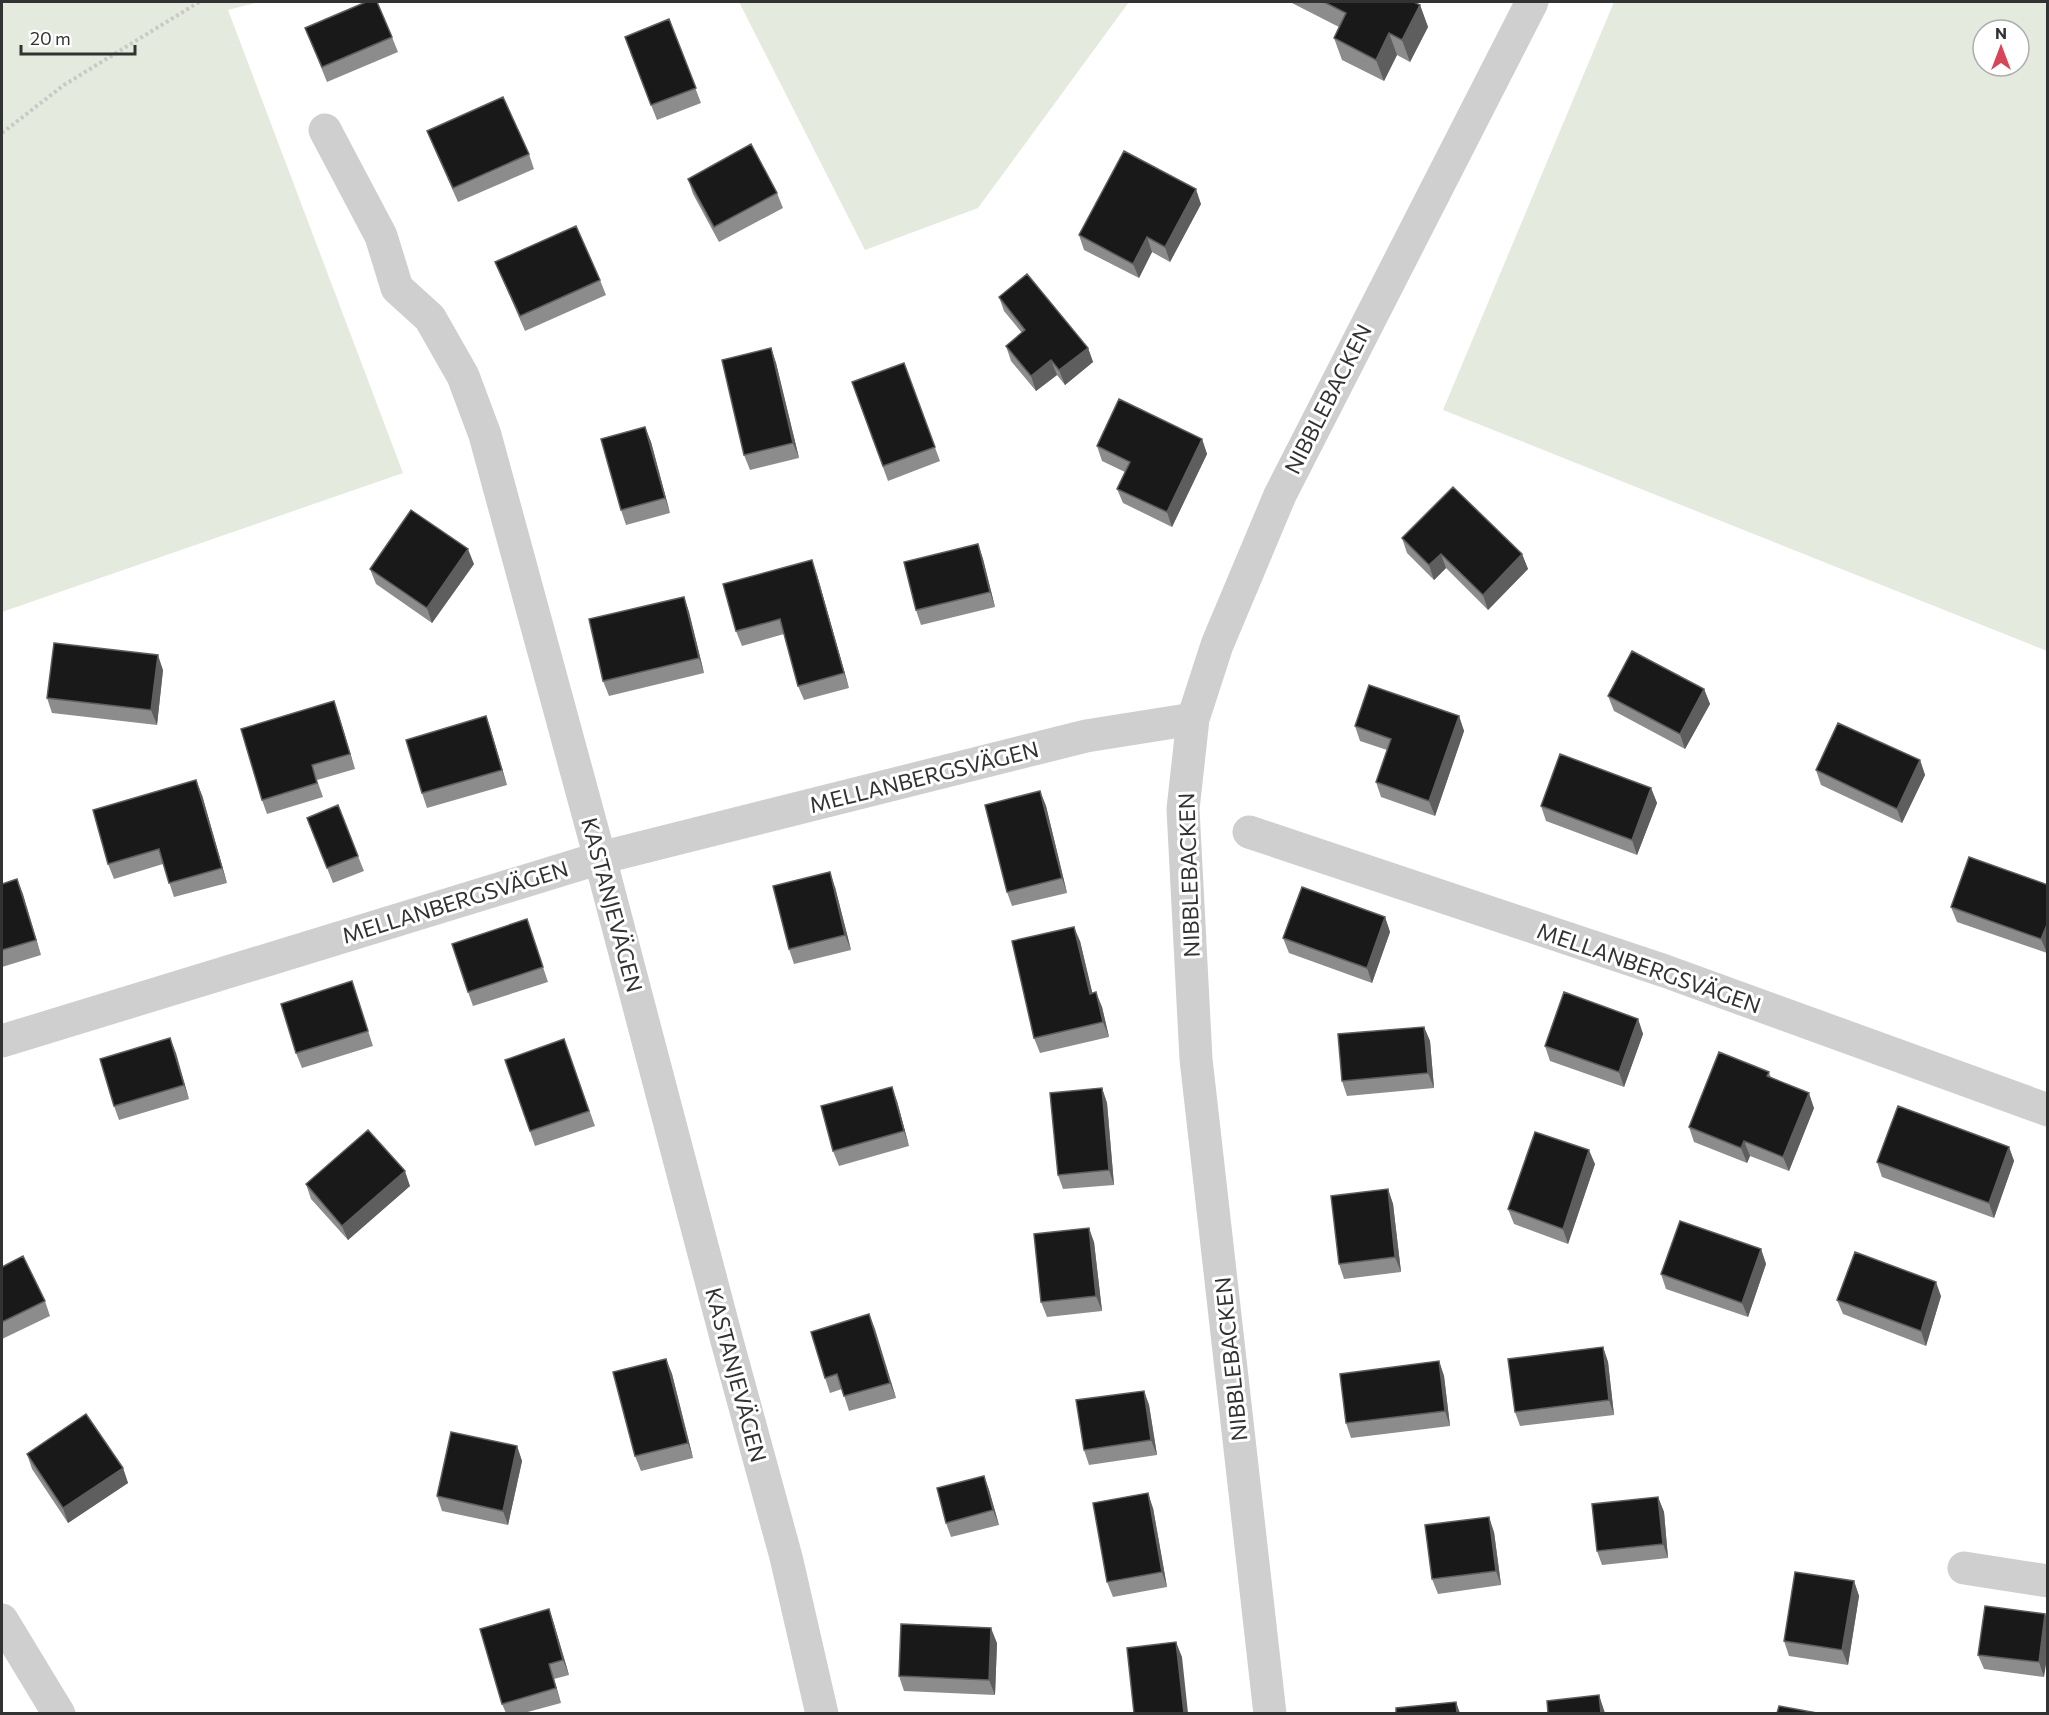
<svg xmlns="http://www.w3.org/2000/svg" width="2049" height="1715" viewBox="0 0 2049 1715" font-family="Commissioner,sans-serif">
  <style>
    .green { fill: #e5eade; fill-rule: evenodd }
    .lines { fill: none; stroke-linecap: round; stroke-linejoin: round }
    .path { stroke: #c9c9c9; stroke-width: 4; stroke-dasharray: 3 3; stroke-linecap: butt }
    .minor { stroke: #cfcfcf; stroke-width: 33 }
    .wall { fill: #8c8c8c }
    .shaded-wall { fill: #5e5e5e }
    .building { fill: #191919; stroke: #5e5e5e; stroke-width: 1.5 }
    .labels { text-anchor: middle; stroke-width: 6; stroke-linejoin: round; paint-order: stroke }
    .street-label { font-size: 22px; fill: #323232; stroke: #fff }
  </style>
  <rect width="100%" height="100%" fill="#fff"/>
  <path class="green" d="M2,2H259L228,10L403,473L2,612Z
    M739,2H1129L978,208L865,250Z
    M1614,2H2047V651L1443,410ZM1983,30H2019V66H1983Z"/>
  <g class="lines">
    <path class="path" d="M2,133L64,85L199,2"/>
    <path class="minor" d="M325,130L381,236L397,288L430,318L463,376L485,435L600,858L727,1341L786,1557L822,1714
      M1249,832L1665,971L2048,1110
      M2,1041L600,858L1086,736L1193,719
      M1964,1568L2048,1581
      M2,1620L59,1714
      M1270,1714L1196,1059L1183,809L1193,719L1217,645L1280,495L1532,2"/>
  </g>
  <path class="wall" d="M1290,2H1414L1420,5L1428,27L1410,62L1397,55L1384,81L1342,60L1334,38L1339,27Z
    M669,19L701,103L657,120L630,52Z
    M305,28L392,37L398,52L327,82Z
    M427,131L529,154L534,169L458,202L433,146Z
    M688,179L777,193L783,208L719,242L693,194Z
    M1201,204L1170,262L1152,252L1139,278L1084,250L1079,235Z
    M495,262L600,280L606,295L525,331L501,276Z
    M999,297L1088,348L1093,362L1065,385L1057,375L1036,391L1011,361L1006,346L1022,333L1004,311Z
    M771,348L776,363L799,458L750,470L744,455Z
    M904,363L940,461L888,481L852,382Z
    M645,427L651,442L670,513L626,525L621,510Z
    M1202,439L1207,454L1172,527L1123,503L1117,489L1125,472L1102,461L1097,446Z
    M1402,538L1522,554L1528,569L1488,610L1446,568L1434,580L1407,553Z
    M978,544L983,559L995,607L921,625L916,610Z
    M474,564L432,623L376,584L370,569Z
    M817,575L849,688L804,700L798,686L784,634L742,646L736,631Z
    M684,597L689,612L704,673L609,696L603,681Z
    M163,670L157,725L52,713L47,698Z
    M1704,689L1710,704L1685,749L1614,711L1608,696Z
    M339,716L355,769L317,780L323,797L267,814L262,800Z
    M486,716L491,731L507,785L427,808L422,793Z
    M1459,716L1464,731L1435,816L1381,797L1376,782L1387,750L1360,741L1355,726Z
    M1920,760L1925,775L1902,823L1821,785L1816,770Z
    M1651,788L1657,803L1637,855L1546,821L1541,806Z
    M1040,791L1046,806L1067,893L1012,906L1007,892Z
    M202,795L227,883L174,897L163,864L114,879L108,864Z
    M307,818L358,856L364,871L333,883Z
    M17,879L41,955L2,967V884Z
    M2048,885L2047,953L1957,922L1951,907Z
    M835,887L851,950L794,964L789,949Z
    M1385,917L1390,932L1372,983L1289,953L1283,938Z
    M527,919L548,982L473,1006L468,992Z
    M1080,941L1092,993L1102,1007L1109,1037L1040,1053L1034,1038Z
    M352,981L373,1046L302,1068L296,1053Z
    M1638,1019L1643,1034L1624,1087L1550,1061L1545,1046Z
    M1424,1027L1430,1041L1434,1088L1347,1096L1342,1081Z
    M170,1038L189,1099L119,1120L114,1106Z
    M564,1039L595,1126L535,1146L505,1060Z
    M1769,1072L1771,1078L1814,1108L1789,1171L1750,1156L1747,1163L1694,1142L1689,1127Z
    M1102,1088L1107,1103L1114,1185L1063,1189L1058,1175Z
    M897,1101L909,1146L839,1166L833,1151Z
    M2009,1147L2014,1161L1994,1218L1882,1177L1877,1162Z
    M1595,1164L1568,1244L1514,1224L1508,1209Z
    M306,1184L410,1186L348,1240L311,1199Z
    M1388,1189L1393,1204L1401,1272L1344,1279L1339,1264Z
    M1094,1242L1102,1311L1047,1317L1041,1302Z
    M1761,1249L1766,1264L1748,1317L1666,1289L1661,1274Z
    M2,1267L45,1301L50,1316L2,1339Z
    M1941,1296L1926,1346L1843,1314L1837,1300Z
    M869,1314L896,1398L849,1411L842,1389L830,1393L825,1378Z
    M1603,1347L1608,1362L1614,1415L1520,1426L1515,1412Z
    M666,1359L672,1374L693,1458L641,1471L635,1456Z
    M1439,1361L1444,1376L1450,1426L1351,1438L1346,1423Z
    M1144,1391L1149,1405L1157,1455L1089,1465L1084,1450Z
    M517,1446L522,1461L508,1525L442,1511L437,1496Z
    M27,1454L123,1468L128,1483L68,1523L32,1469Z
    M984,1476L989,1490L999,1525L951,1537L946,1523Z
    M1658,1497L1664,1512L1668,1558L1602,1565L1597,1551Z
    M1153,1508L1167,1587L1113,1597L1107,1582Z
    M1494,1532L1501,1585L1438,1594L1432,1579Z
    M1854,1581L1859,1596L1848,1665L1789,1656L1784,1641Z
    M549,1609L554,1624L569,1675L554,1679L561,1703L524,1713H506L502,1704Z
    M2045,1614L2044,1677L1984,1669L1978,1655Z
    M997,1643L995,1695L904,1691L899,1676Z"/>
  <path class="shaded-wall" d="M1420,5L1428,27L1410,62L1402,40Z
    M1389,33L1397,55L1384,81L1376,60Z
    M1196,189L1201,204L1170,262L1165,247Z
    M1147,237L1152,252L1139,278L1133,264Z
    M771,348L776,363L799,458L793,443Z
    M1088,348L1093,362L1065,385L1059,370Z
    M1051,360L1057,375L1036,391L1031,376Z
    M645,427L651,442L670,513L665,498Z
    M1202,439L1207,454L1172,527L1167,512Z
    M978,544L983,559L995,607L990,592Z
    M468,549L474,564L432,623L427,608Z
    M1441,554L1446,568L1434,580L1429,565Z
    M1522,554L1528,569L1488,610L1483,595Z
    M812,560L817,575L849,688L844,673Z
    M684,597L689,612L704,673L699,658Z
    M158,655L163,670L157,725L151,710Z
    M1704,689L1710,704L1685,749L1680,734Z
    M334,701L339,716L355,769L350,754Z
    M486,716L491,731L507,785L502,770Z
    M1459,716L1464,731L1435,816L1429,801Z
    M1920,760L1925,775L1902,823L1897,809Z
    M196,780L202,795L227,883L222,868Z
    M1651,788L1657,803L1637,855L1632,840Z
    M1040,791L1046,806L1067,893L1062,878Z
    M830,872L835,887L851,950L845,935Z
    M17,879L23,894L41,955L36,940Z
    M1385,917L1390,932L1372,983L1367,968Z
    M2048,922V952L2047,953L2041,939Z
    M1074,927L1080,941L1096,1008L1090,994Z
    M1096,992L1102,1007L1109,1037L1103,1022Z
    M1638,1019L1643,1034L1624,1087L1619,1072Z
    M1424,1027L1430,1041L1434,1088L1428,1073Z
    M170,1038L176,1053L189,1099L184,1085Z
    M892,1087L897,1101L909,1146L904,1131Z
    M1102,1088L1107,1103L1114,1185L1109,1170Z
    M1809,1093L1814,1108L1789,1171L1783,1157Z
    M1744,1141L1750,1156L1747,1163L1741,1148Z
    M2009,1147L2014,1161L1994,1218L1989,1203Z
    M1589,1150L1595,1164L1568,1244L1563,1229Z
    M405,1171L410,1186L348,1240L342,1226Z
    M1388,1189L1393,1204L1401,1272L1395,1257Z
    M1089,1228L1094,1242L1102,1311L1096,1296Z
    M1761,1249L1766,1264L1748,1317L1742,1303Z
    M1936,1282L1941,1296L1926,1346L1921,1331Z
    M869,1314L875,1329L896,1398L890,1383Z
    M1603,1347L1608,1362L1614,1415L1609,1400Z
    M666,1359L672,1374L693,1458L688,1443Z
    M1439,1361L1444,1376L1450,1426L1445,1411Z
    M1144,1391L1149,1405L1157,1455L1151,1440Z
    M517,1446L522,1461L508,1525L503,1511Z
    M123,1468L128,1483L68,1523L63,1508Z
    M984,1476L989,1490L999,1525L993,1510Z
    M1148,1493L1153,1508L1167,1587L1162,1572Z
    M1658,1497L1664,1512L1668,1558L1663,1544Z
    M1489,1517L1494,1532L1501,1585L1496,1571Z
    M1854,1581L1859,1596L1848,1665L1842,1650Z
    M549,1609L554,1624L569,1675L563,1660Z
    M2045,1614L2048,1621V1652L2044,1677L2039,1662Z
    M991,1628L997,1643L995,1695L989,1680Z
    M1176,1642L1182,1657L1188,1713H1184Z
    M549,1664L554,1679L561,1703L556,1688Z
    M1599,1695L1605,1713H1601Z
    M1456,1702L1460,1713H1457Z"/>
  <path class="building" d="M366,2H377L392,37L322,67L305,28Z
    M1324,2H1414L1420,5L1402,40L1389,33L1376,60L1334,38L1346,13Z
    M669,19L696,88L651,105L625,37Z
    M503,97L529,154L453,188L427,131Z
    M751,144L777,193L714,227L688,179Z
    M1124,151L1196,189L1165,247L1147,237L1133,264L1079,235Z
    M576,226L600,280L520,316L495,262Z
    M1027,274L1088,348L1059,370L1051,360L1031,376L1006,346L1025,330L999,297Z
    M771,348L793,443L744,455L722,360Z
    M904,363L935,447L883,466L852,382Z
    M1119,399L1202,439L1167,512L1117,489L1130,462L1097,446Z
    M645,427L665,498L621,510L601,439Z
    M1453,487L1522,554L1483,595L1441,554L1429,565L1402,538Z
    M411,510L468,549L427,608L370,569Z
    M978,544L990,592L916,610L904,562Z
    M812,560L844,673L798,686L780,619L736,631L723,584Z
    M684,597L699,658L603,681L589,619Z
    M54,643L158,655L151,710L47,698Z
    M1632,651L1704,689L1680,734L1608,696Z
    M1369,685L1459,716L1429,801L1376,782L1391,739L1355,726Z
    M334,701L350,754L312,765L317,783L262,800L241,729Z
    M486,716L502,770L422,793L406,740Z
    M1838,723L1920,760L1897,809L1816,770Z
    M1560,754L1651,788L1632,840L1541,806Z
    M196,780L222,868L169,883L159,849L108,864L93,810Z
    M1040,791L1062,878L1007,892L985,805Z
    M338,805L358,856L327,868L307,818Z
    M1969,857L2048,885V922L2041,939L1951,907Z
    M830,872L845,935L789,949L773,886Z
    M17,879L36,940L2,950V884Z
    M1302,887L1385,917L1367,968L1283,938Z
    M527,919L543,967L468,992L452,944Z
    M1074,927L1090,994L1096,992L1103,1022L1034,1038L1012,941Z
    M352,981L368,1031L296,1053L281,1004Z
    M1564,992L1638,1019L1619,1072L1545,1046Z
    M1424,1027L1428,1073L1342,1081L1338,1034Z
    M170,1038L184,1085L114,1106L100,1059Z
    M564,1039L589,1111L530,1131L505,1060Z
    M1719,1052L1769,1072L1767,1076L1809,1093L1783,1157L1744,1141L1741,1148L1689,1127Z
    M892,1087L904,1131L833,1151L821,1106Z
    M1102,1088L1109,1170L1058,1175L1050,1093Z
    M1898,1106L2009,1147L1989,1203L1877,1162Z
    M368,1130L405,1171L342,1226L306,1184Z
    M1535,1132L1589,1150L1563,1229L1508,1209Z
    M1388,1189L1395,1257L1339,1264L1331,1196Z
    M1680,1221L1761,1249L1742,1303L1661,1274Z
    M1089,1228L1096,1296L1041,1302L1034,1234Z
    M1855,1252L1936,1282L1921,1331L1837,1300Z
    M23,1256L45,1301L2,1322V1267Z
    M869,1314L890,1383L844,1396L837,1374L825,1378L811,1332Z
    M1603,1347L1609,1400L1515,1412L1508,1359Z
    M666,1359L688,1443L635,1456L613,1372Z
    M1439,1361L1445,1411L1346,1423L1340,1374Z
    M1144,1391L1151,1440L1084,1450L1076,1400Z
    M86,1414L123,1468L63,1508L27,1454Z
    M451,1432L517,1446L503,1511L437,1496Z
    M984,1476L993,1510L946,1523L937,1488Z
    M1148,1493L1162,1572L1107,1582L1093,1503Z
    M1658,1497L1663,1544L1597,1551L1592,1504Z
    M1489,1517L1496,1571L1432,1579L1425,1525Z
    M1795,1572L1854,1581L1842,1650L1784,1641Z
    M1985,1606L2045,1614L2039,1662L1978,1655Z
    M549,1609L563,1660L549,1664L556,1688L502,1704L480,1629Z
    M901,1624L991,1628L989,1680L899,1676Z
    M1176,1642L1184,1713H1134L1127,1648Z
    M1599,1695L1601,1713H1548L1547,1701Z
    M1456,1702L1457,1713H1396V1708Z
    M1779,1706L1817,1713H1777Z"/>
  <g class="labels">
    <g class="street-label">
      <text transform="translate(1328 399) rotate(-63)" y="8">NIBBLEBACKEN</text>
      <text transform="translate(924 777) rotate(-14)" y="8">MELLANBERGSVÄGEN</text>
      <text transform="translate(1189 875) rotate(-92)" y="8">NIBBLEBACKEN</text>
      <text transform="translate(455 902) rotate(-17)" y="8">MELLANBERGSVÄGEN</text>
      <text transform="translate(612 905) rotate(75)" y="8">KASTANJEVÄGEN</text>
      <text transform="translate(1649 968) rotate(19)" y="8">MELLANBERGSVÄGEN</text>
      <text transform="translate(1231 1359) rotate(-96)" y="8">NIBBLEBACKEN</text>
      <text transform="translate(736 1375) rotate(75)" y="8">KASTANJEVÄGEN</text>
    </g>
  </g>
  <rect width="2049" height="1715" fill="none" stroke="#323232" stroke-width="6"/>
  <g transform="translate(2001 48)"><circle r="28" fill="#ffffff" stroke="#adadad" stroke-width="1.5"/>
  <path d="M0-4.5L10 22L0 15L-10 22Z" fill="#d64658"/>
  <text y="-9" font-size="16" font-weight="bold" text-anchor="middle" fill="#323232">N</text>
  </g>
  <path d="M21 45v9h114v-9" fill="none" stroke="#323232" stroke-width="3"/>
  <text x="30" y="45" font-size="18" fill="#323232" stroke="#ffffff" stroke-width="4.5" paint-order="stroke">20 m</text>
</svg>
